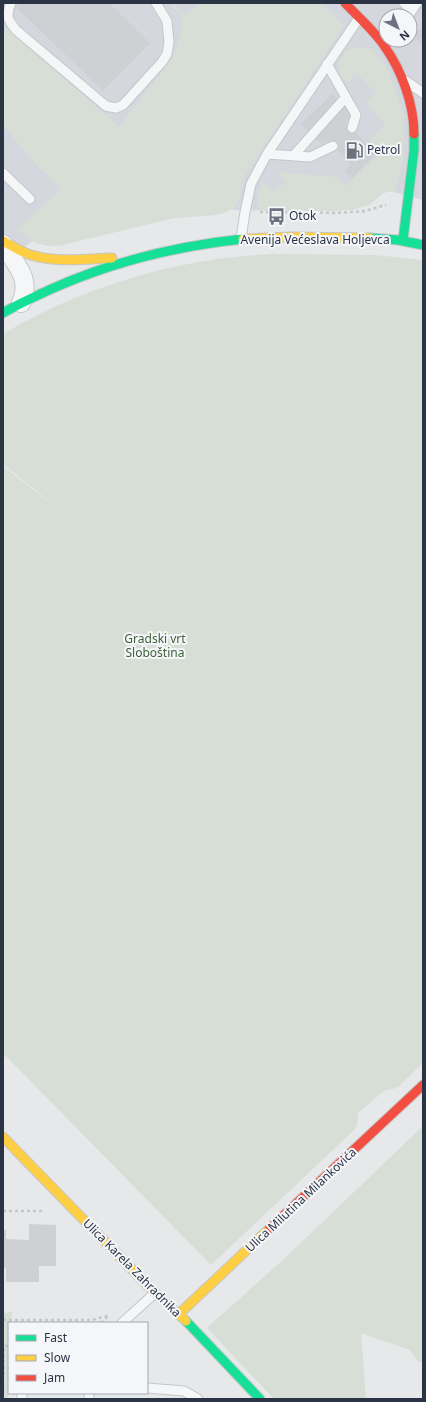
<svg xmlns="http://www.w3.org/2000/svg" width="426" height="1402" viewBox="0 0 426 1402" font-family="'Noto Sans',sans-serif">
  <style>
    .built { fill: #d4d7dd; fill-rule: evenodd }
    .green { fill: #d6ded6 }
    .building { fill: #ced0d3 }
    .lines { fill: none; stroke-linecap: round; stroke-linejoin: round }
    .lane-casing { stroke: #c4c6c8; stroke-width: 11 }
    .street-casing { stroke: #c4c6c8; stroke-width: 20 }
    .fast-casing { stroke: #c4c6c8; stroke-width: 11 }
    .slow-casing { stroke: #c4c6c8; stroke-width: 11 }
    .jam-casing { stroke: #c4c6c8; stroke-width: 11 }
    .path { stroke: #c5c6ca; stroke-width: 2.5; stroke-dasharray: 3 3; stroke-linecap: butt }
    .lane { stroke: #f5f6f7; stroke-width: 9 }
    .street { stroke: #f5f6f7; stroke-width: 18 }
    .fast { stroke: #16e098; stroke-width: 9 }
    .slow { stroke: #ffcf43; stroke-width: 9 }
    .jam { stroke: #f24e42; stroke-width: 9 }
    .labels { text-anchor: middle; stroke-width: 4; stroke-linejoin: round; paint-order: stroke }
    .poi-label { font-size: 12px; fill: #2b3445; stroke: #f4f6f9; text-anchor: start }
    .street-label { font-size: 12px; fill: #2b3445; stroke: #f4f6f9 }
    .park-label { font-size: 12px; fill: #3f6138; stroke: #f4f6f9 }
  </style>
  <rect width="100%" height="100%" fill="#e6e8ea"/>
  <path class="built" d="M3,3H216L119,127L3,26Z
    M322,3H423V200L390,191L381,194L370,204L356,209L334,211L232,210L237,203L240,195L244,176L343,26ZM386,16H410V40H386Z
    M3,125L40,168L62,188L64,245L49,246L37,243L33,241L3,261Z"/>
  <path class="green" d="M199,3H322L343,26L244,176C242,187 241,200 233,208C224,218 190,216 176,218C170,219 164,220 158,222L58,246L37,243L17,230L61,189L40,168L3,125V26L119,127L175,55L182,26L181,17L172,6L174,4L186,16Z
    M361,47L368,48L373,50L388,69L404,115L403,160L395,192H385L370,204L356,209L334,211L261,210L259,209L257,201L262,179L272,192L286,182L277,172L336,177L345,186L379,154L368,142L385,125L366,102L376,93L357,73L347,83L339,74V63L345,52L352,48Z
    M272,254L375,255L423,260V1063L399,1086L393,1089L385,1090L358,1113L357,1125L354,1130L211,1265L3,1053V466L70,518L3,464V334C84,286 178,258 272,254Z
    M423,1126V1362H418L410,1350L361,1333L366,1399H274L207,1328L285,1258Z
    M12,1312L11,1323H9L8,1399H3V1313Z"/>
  <path class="building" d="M20,3H109L150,43L103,91L16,7Z
    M423,26V45L414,36Z
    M332,94L353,115L346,122L376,154L352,178L345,171L351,165L327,140L322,145L301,124Z
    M29,1224L56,1225V1266H39V1282H6V1268H3V1230H6V1239L29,1240Z"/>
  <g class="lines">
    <defs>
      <path id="lane" d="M11,3C6,16 7,19 16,30L106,106L116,108L123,105L162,62L167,54L169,42L167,21L156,3
        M404,3L412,10
        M408,16L417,3
        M327,64L356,115L352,128
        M406,81L423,93
        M267,154L310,157L333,146
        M294,155L346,97
        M3,173L30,199
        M241,239L245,212L251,184L267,154L359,18
        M122,1323L155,1293
        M147,1388L184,1391L198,1399
        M22,1393V1399
        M89,1399V1393"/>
      <path id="street" d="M3,244C16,265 32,279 21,303"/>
      <path id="fast" d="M370,238L398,240L423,245
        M403,240L414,150V134
        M3,313C18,304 34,297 49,290C111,262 176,246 243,239
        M186,1321L260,1399"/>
      <path id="slow" d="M243,239L291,237L370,238
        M3,241C12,246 21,252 31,255C57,263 86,259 112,258
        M3,1137L155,1293L186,1321
        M179,1314L269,1229"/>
      <path id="jam" d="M345,3C358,17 375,31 385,47C402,71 414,105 414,134
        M269,1229L423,1085"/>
    </defs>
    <use href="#lane" class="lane-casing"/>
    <use href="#street" class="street-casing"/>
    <use href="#fast" class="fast-casing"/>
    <use href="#slow" class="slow-casing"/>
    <use href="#jam" class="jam-casing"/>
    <path class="path" d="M260,212L337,213L365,211L386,205
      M3,1211H45
      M3,1320H92L110,1315
      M101,1323L108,1316
      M3,1393L4,1346H9"/>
    <use href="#lane" class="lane"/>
    <use href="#street" class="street"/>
    <use href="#fast" class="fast"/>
    <use href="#slow" class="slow"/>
    <use href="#jam" class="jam"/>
  </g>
  <defs>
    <symbol id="fuel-bare" viewBox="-9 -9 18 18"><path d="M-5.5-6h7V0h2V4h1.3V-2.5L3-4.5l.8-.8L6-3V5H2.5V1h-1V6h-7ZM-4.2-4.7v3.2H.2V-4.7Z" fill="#6c737f" stroke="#f4f6f9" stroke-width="2.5" paint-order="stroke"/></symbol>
    <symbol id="bus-bare" viewBox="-9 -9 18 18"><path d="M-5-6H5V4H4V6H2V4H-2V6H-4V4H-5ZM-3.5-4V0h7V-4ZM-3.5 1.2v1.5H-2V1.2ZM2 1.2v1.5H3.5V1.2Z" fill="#6c737f" stroke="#f4f6f9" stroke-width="2.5" paint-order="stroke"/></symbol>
  </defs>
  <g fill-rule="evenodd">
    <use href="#fuel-bare" x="342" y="138" width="25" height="25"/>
    <use href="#bus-bare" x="264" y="204" width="25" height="25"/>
  </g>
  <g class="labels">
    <g class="poi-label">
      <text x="367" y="154">Petrol</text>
      <text x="289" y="220">Otok</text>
    </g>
    <g class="street-label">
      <text x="315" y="244">Avenija Većeslava Holjevca</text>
      <text transform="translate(301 1200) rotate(-43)" y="4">Ulica Milutina Milankovića</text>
      <text transform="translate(132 1268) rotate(45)" y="4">Ulica Karela Zahradnika</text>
    </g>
    <g class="park-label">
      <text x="155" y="643">Gradski vrt<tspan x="155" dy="14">Sloboština</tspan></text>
    </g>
  </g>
  <rect width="426" height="1402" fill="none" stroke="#2b3445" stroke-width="8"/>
  <rect x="8" y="1322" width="140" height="72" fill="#f4f6f9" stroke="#a4a8b1"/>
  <rect x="16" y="1335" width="20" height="6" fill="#16e098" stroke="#a4a8b1"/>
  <text x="44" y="1342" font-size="12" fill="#2b3445">Fast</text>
  <rect x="16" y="1355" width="20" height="6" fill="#ffcf43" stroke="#a4a8b1"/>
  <text x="44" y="1362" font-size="12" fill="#2b3445">Slow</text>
  <rect x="16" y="1375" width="20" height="6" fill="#f24e42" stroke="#a4a8b1"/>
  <text x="44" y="1382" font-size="12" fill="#2b3445">Jam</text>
  <g transform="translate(398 28) rotate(138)"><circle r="19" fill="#f4f6f9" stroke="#a4a8b1"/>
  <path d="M0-3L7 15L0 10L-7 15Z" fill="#6c737f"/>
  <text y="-6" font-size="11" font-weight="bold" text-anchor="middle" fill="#2b3445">N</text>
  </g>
</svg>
